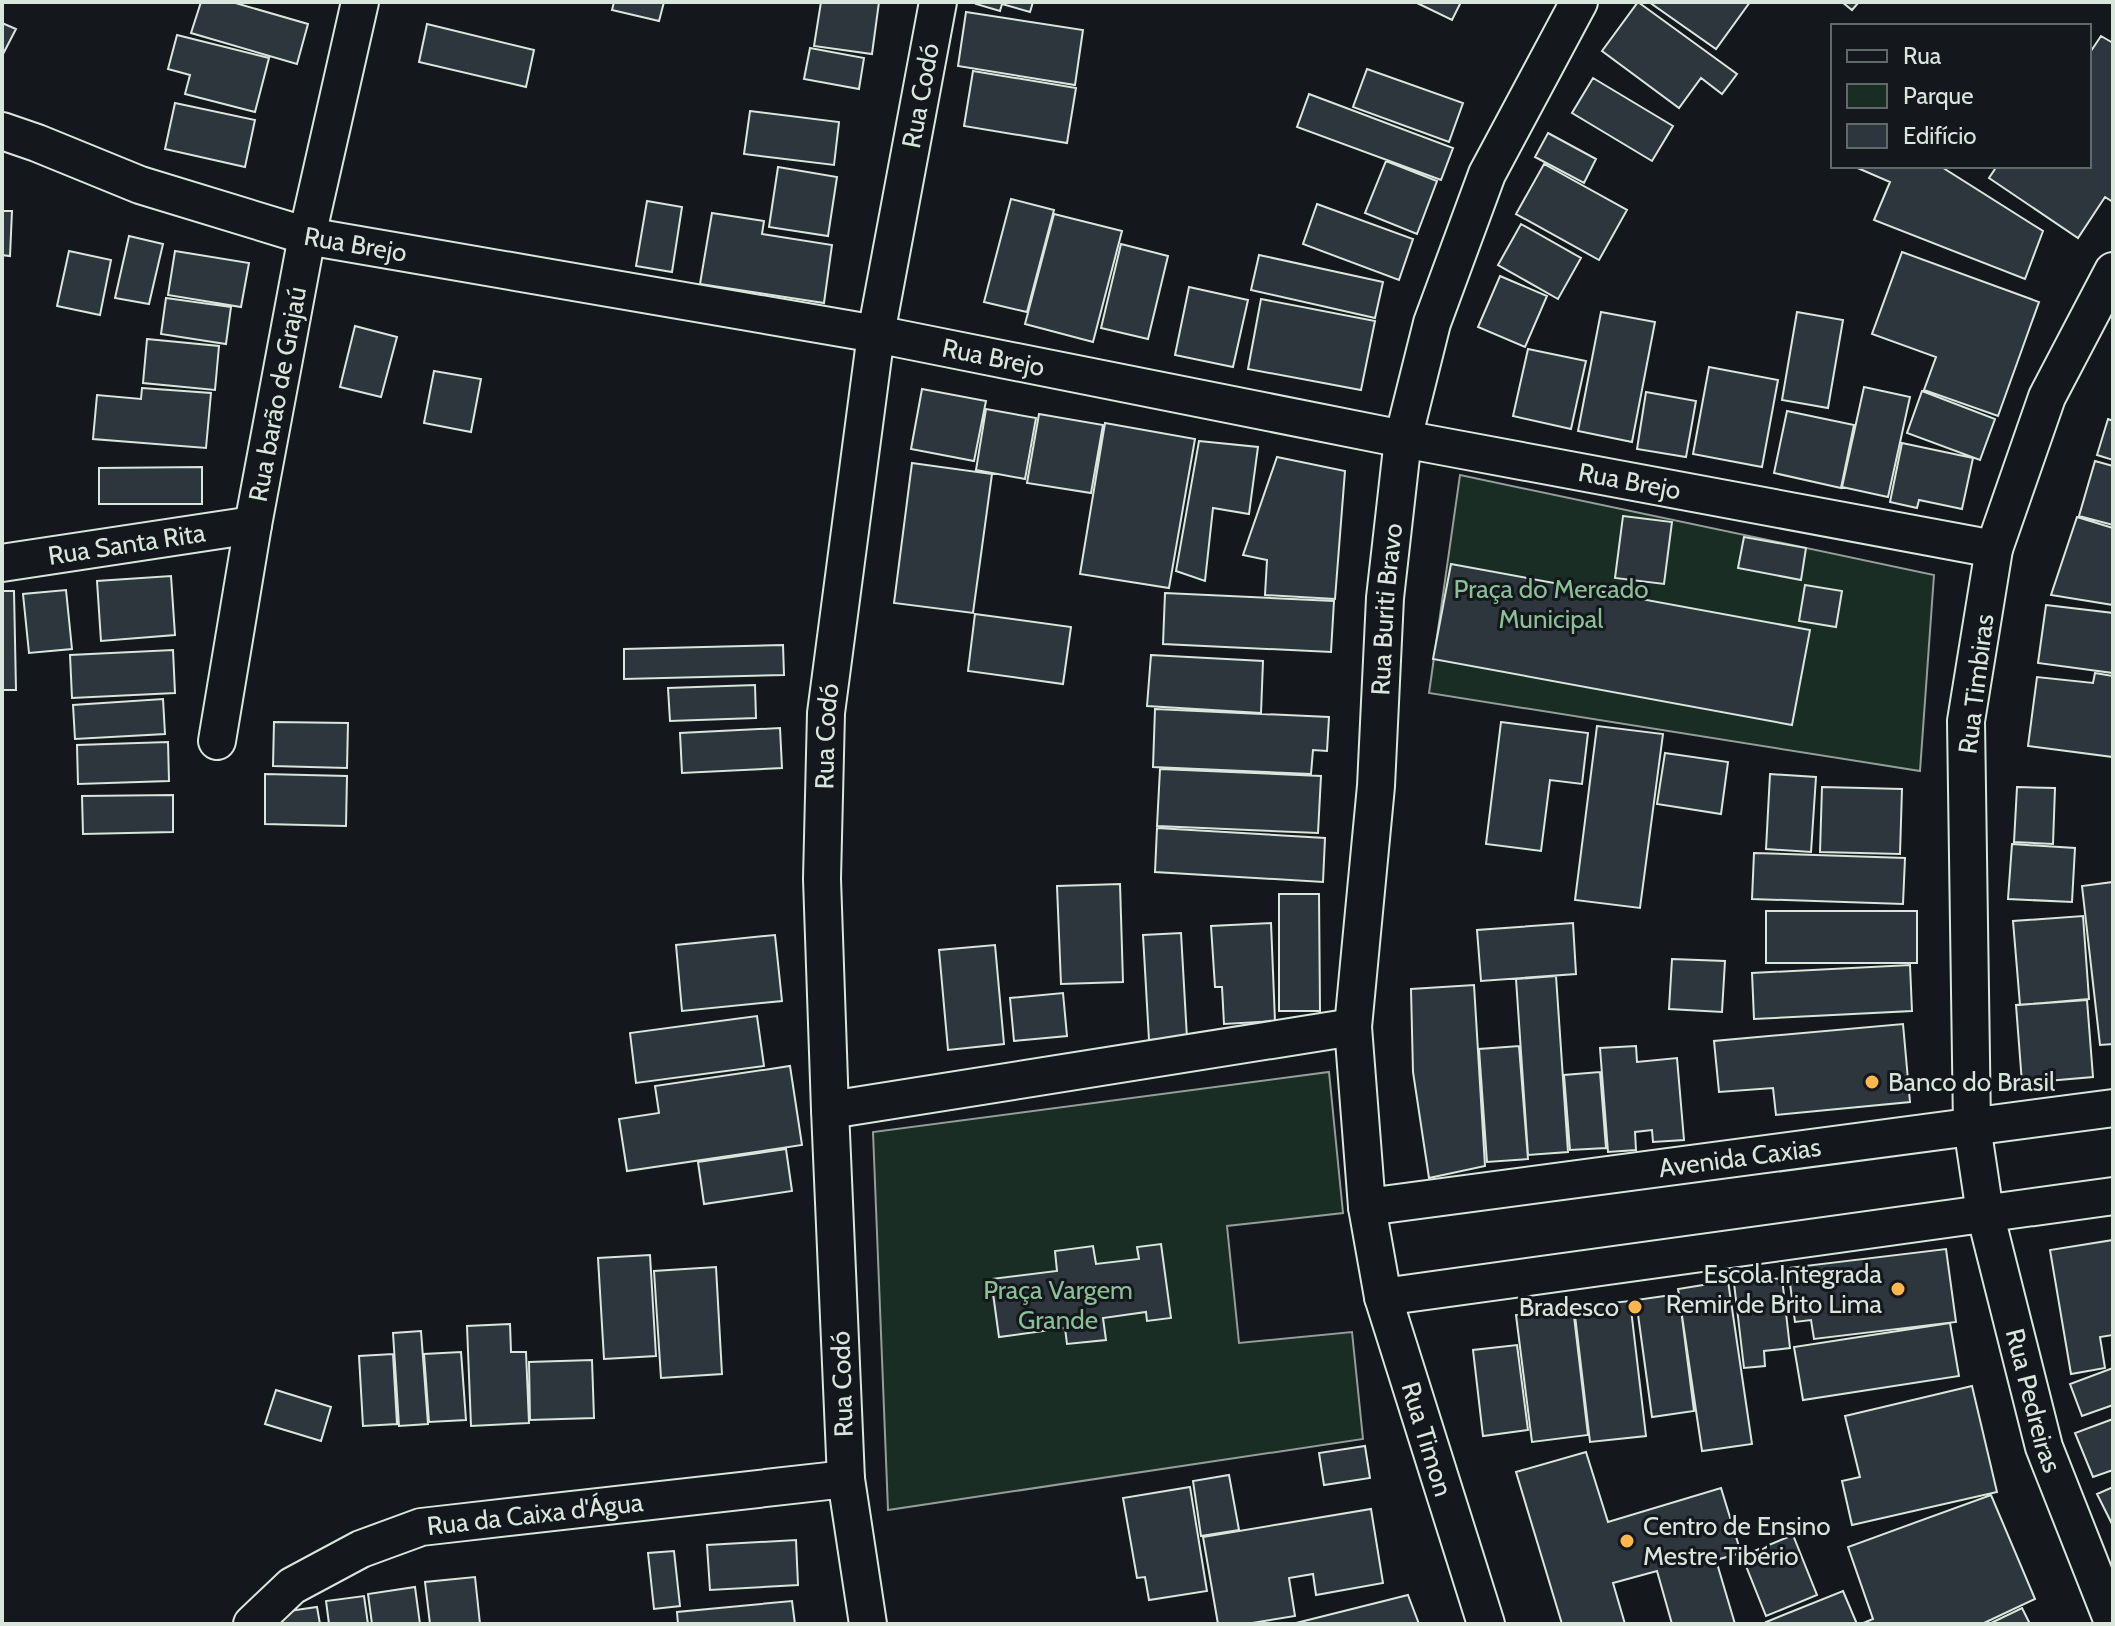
<svg xmlns="http://www.w3.org/2000/svg" width="2115" height="1626" viewBox="0 0 2115 1626" font-family="Cabin,sans-serif">
  <style>
    .green { fill: #1a2d24; stroke: #939e99; stroke-width: 2 }
    .building { fill: #2c363c; stroke: #d8e6dc; stroke-width: 2 }
    .lines { fill: none; stroke-linecap: round; stroke-linejoin: round }
    .street-casing { stroke: #d8e6dc; stroke-width: 40 }
    .street { stroke: #14181c; stroke-width: 36 }
    .poi-dot { fill: #ffb74d; stroke: #14181c; stroke-width: 3 }
    .labels { text-anchor: middle; stroke-width: 6; stroke-linejoin: round; paint-order: stroke }
    .street-label { font-size: 26px; fill: #d8e6dc; stroke: #14181c }
    .park-label { font-size: 26px; fill: #8ac095; stroke: #14181c }
    .poi-label { font-size: 26px; fill: #d8e6dc; stroke: #14181c; text-anchor: start }
  </style>
  <rect width="100%" height="100%" fill="#14181c"/>
  <path class="green" d="M1460,475L1934,575L1920,771L1429,693Z
    M1329,1072L1343,1213L1227,1226L1239,1343L1352,1332L1363,1439L888,1510L873,1132Z"/>
  <path class="building" d="M201,2H232L308,24L297,64L191,33Z
    M614,2H664L659,21L612,10Z
    M821,2H879L872,54L814,46Z
    M977,2H1033L1030,12L1002,4L1000,11L976,4Z
    M1415,2H1461L1452,20Z
    M1638,2L1737,74L1722,94L1701,78L1679,108L1602,51Z
    M1649,2H1750L1716,49Z
    M1842,2H1859L1852,10Z
    M966,12L1083,30L1075,85L958,66Z
    M2,23L16,29L2,56Z
    M427,24L534,50L526,87L419,62Z
    M177,35L269,58L255,112L185,94L190,75L168,69Z
    M2101,36L2113,43V202L2105,197L2078,238L1989,178L1997,166H2089V54Z
    M810,48L864,58L859,89L804,79Z
    M1367,69L1463,103L1449,142L1353,107Z
    M973,71L1076,88L1067,143L964,126Z
    M1593,78L1673,126L1652,161L1572,113Z
    M1309,94L1453,148L1441,180L1297,127Z
    M175,103L255,120L245,167L165,149Z
    M750,111L839,122L834,165L744,154Z
    M1548,133L1596,159L1584,183L1535,157Z
    M1386,161L1437,181L1417,234L1365,213Z
    M1544,164L1627,210L1599,260L1516,214Z
    M1853,166H1940L2043,231L2025,279L1874,220L1890,182Z
    M778,167L837,177L828,236L769,227Z
    M1011,199L1054,210L1027,312L984,302Z
    M647,201L682,207L672,272L636,266Z
    M1317,204L1413,239L1399,280L1303,244Z
    M2,211H12L10,256L2,255Z
    M712,213L764,221L762,234L832,245L824,303L700,284Z
    M1054,214L1122,231L1093,342L1025,324Z
    M1521,224L1581,258L1558,299L1498,265Z
    M129,236L163,244L149,304L115,298Z
    M1121,244L1168,256L1148,339L1101,328Z
    M69,251L111,260L100,315L57,306Z
    M175,251L249,263L241,307L168,295Z
    M1902,252L2039,302L1998,416L1924,390L1936,357L1872,334Z
    M1259,255L1383,282L1375,318L1251,290Z
    M1500,276L1547,296L1525,347L1478,327Z
    M1189,287L1248,300L1233,367L1175,355Z
    M166,298L231,307L226,344L161,334Z
    M1261,299L1375,321L1361,390L1248,369Z
    M1601,312L1655,322L1632,442L1578,431Z
    M1797,312L1843,320L1828,408L1782,400Z
    M355,326L397,337L381,397L340,387Z
    M147,339L219,346L215,390L143,383Z
    M1528,349L1586,361L1571,429L1513,416Z
    M1709,367L1778,380L1762,467L1693,454Z
    M434,371L481,379L471,432L424,423Z
    M1864,387L1910,397L1888,497L1842,487Z
    M142,388L211,393L206,448L93,439L97,395L141,399Z
    M922,389L986,401L974,461L911,449Z
    M1922,391L1995,419L1980,460L1907,433Z
    M1646,392L1696,401L1686,457L1637,449Z
    M986,409L1036,418L1025,479L976,470Z
    M1787,411L1854,425L1841,488L1774,473Z
    M1039,414L1103,425L1091,493L1027,483Z
    M2108,419L2113,421V460L2097,455Z
    M1105,423L1195,439L1169,588L1080,574Z
    M1199,441L1258,447L1249,514L1213,508L1205,581L1176,571Z
    M1902,443L1973,458L1962,509L1919,500L1917,508L1890,502Z
    M1277,457L1345,471L1335,599L1265,595L1267,560L1243,555Z
    M2095,461L2113,466V525L2079,516Z
    M912,463L992,474L973,613L894,603Z
    M202,467V504H99V468Z
    M1623,516L1672,522L1664,584L1615,578Z
    M2077,517L2113,528V605L2051,595Z
    M1744,537L1806,548L1801,580L1738,568Z
    M1451,564L1810,630L1792,725L1433,659Z
    M171,576L175,635L101,641L97,581Z
    M1805,585L1842,591L1836,627L1799,621Z
    M66,590L72,649L29,653L23,594Z
    M2,591H14L16,690H2Z
    M1165,593L1334,601L1331,652L1163,644Z
    M2046,605L2113,613V673L2038,663Z
    M975,614L1071,627L1063,684L968,671Z
    M783,645L784,675L624,679V649Z
    M173,650L175,693L72,698L70,655Z
    M1151,655L1263,661L1261,713L1147,706Z
    M2095,673L2113,676V757L2028,746L2037,677L2093,683Z
    M755,685L756,718L670,721L668,688Z
    M163,699L165,734L75,739L73,705Z
    M1155,709L1329,717L1327,751L1313,750L1311,774L1153,767Z
    M274,722L348,723L347,768L273,766Z
    M1501,722L1588,733L1582,784L1550,780L1541,851L1486,844Z
    M1597,726L1663,734L1640,908L1575,900Z
    M780,728L782,768L682,773L680,733Z
    M168,742L169,781L78,784L77,745Z
    M1665,753L1728,762L1721,814L1657,804Z
    M1160,769L1321,776L1318,833L1157,826Z
    M265,774L347,776L346,826L265,824Z
    M1770,774L1816,777L1811,852L1766,849Z
    M1822,787L1902,789L1900,854L1820,852Z
    M2017,787L2055,788L2053,844L2014,842Z
    M173,795V832L83,834L82,796Z
    M1157,828L1325,838L1323,882L1155,872Z
    M2012,844L2075,848L2072,902L2008,899Z
    M1754,853L1905,858L1903,904L1752,899Z
    M2113,882V1044L2100,1045L2082,886Z
    M1120,884L1123,982L1061,984L1057,886Z
    M1279,894H1319L1320,1011H1279Z
    M1766,911H1917V963H1766Z
    M2083,916L2089,999L2020,1005L2013,921Z
    M1271,923L1275,1021L1224,1024L1222,987H1215L1211,926Z
    M1573,923L1576,974L1481,981L1477,930Z
    M1181,933L1187,1038L1149,1040L1143,935Z
    M775,935L782,1001L682,1011L676,945Z
    M995,945L1004,1044L948,1050L939,950Z
    M1672,959L1725,961L1722,1012L1669,1009Z
    M1910,965L1912,1011L1754,1019L1752,973Z
    M1556,976L1568,1152L1528,1155L1516,979Z
    M1474,985L1485,1166L1429,1178L1413,1072L1411,989Z
    M1063,993L1067,1036L1014,1041L1010,998Z
    M2087,1000L2093,1077L2022,1083L2016,1005Z
    M757,1016L764,1066L636,1083L630,1033Z
    M1903,1024L1910,1102L1776,1115L1773,1088L1719,1092L1714,1041Z
    M1519,1046L1528,1159L1487,1162L1479,1049Z
    M1636,1046L1637,1062L1677,1058L1684,1140L1653,1142L1652,1130L1635,1132L1636,1150L1608,1152L1600,1048Z
    M790,1066L802,1145L627,1171L619,1119L659,1113L655,1086Z
    M1600,1072L1606,1148L1570,1150L1564,1075Z
    M786,1149L792,1191L704,1204L698,1162Z
    M2113,1240V1335L2100,1337L2105,1368L2071,1374L2050,1250Z
    M1161,1244L1171,1318L1147,1321L1146,1312L1103,1318L1106,1340L1067,1344L1065,1328L999,1337L991,1279L1057,1271L1055,1251L1093,1246L1096,1264L1139,1259L1137,1247Z
    M1946,1249L1956,1322L1814,1339L1811,1320L1795,1322L1788,1268Z
    M650,1255L656,1356L604,1359L598,1258Z
    M716,1267L722,1374L661,1378L654,1271Z
    M1782,1278L1790,1348L1764,1351L1765,1366L1744,1368L1734,1283Z
    M1728,1281L1752,1444L1702,1451L1678,1289Z
    M1679,1294L1694,1411L1652,1417L1636,1300Z
    M1630,1301L1646,1436L1590,1442L1574,1307Z
    M1573,1308L1588,1435L1532,1442L1516,1315Z
    M1950,1323L1959,1376L1803,1400L1794,1347Z
    M510,1324L511,1352H526L529,1423L471,1426L467,1326Z
    M421,1331L428,1424L399,1426L393,1333Z
    M1517,1345L1528,1430L1483,1436L1473,1350Z
    M461,1352L466,1420L429,1422L424,1354Z
    M393,1354L397,1424L363,1426L359,1356Z
    M592,1360L594,1418L530,1420L529,1362Z
    M2113,1368V1405L2082,1416L2070,1384Z
    M1972,1386L1997,1492L1852,1525L1842,1481L1860,1477L1845,1416Z
    M276,1390L331,1407L321,1441L265,1424Z
    M2113,1419V1470L2093,1477L2075,1433Z
    M1365,1446L1370,1478L1324,1485L1319,1453Z
    M1586,1452L1608,1522L1721,1488L1741,1553L1716,1560L1735,1624H1672L1657,1571L1613,1583L1625,1624H1562L1516,1472Z
    M1229,1475L1239,1530L1201,1536L1193,1481Z
    M1190,1487L1207,1591L1149,1600L1145,1577L1137,1578L1123,1498Z
    M2113,1487V1526L2097,1494Z
    M1991,1495L2035,1599L1982,1624H1861L1873,1619L1848,1547Z
    M1371,1509L1383,1583L1316,1595L1313,1574L1289,1578L1295,1616L1246,1624H1218L1203,1537Z
    M1793,1535L1817,1595L1766,1616L1742,1556Z
    M796,1540L798,1585L710,1590L707,1545Z
    M674,1551L680,1606L654,1609L648,1553Z
    M475,1577L480,1624H430L425,1582Z
    M415,1587L420,1624H372L368,1594Z
    M1843,1591L1857,1624H1767L1766,1622Z
    M1408,1595L1419,1624H1292Z
    M364,1596L368,1624H329L326,1601Z
    M792,1601L795,1624H678L677,1612Z
    M317,1607L320,1624H276L275,1613Z
    M2022,1608L2030,1624H1989Z"/>
  <g class="lines">
    <defs>
      <g id="street">
        <path id="s1" d="M2,131L37,143L140,185L307,236L876,334L1403,439L1994,549"/>
        <path id="s2" d="M2113,271L2047,397L1994,549L1966,721L1972,1126L1985,1213L2044,1447L2113,1622"/>
        <path id="s3" d="M2,563L253,525"/>
        <path id="s4" d="M217,741L253,525L307,236L360,2"/>
        <path d="M830,1110L1353,1027"/>
        <path id="s5" d="M1367,1207L2113,1108"/>
        <path d="M1383,1297L2113,1196"/>
        <path id="s6" d="M252,1624L292,1586L361,1549L421,1527L846,1479"/>
        <path id="s7" d="M868,1624L846,1479L830,1110L822,879L826,713L876,334L938,2"/>
        <path id="s8" d="M1486,1624L1383,1297L1367,1207L1353,1027L1376,786L1385,598L1403,439L1432,323L1487,174L1579,2"/>
      </g>
    </defs>
    <use href="#street" class="street-casing"/>
    <use href="#street" class="street"/>
  </g>
  <g class="poi-dot">
    <circle cx="1872" cy="1082" r="8"/>
    <circle cx="1898" cy="1289" r="8"/>
    <circle cx="1635" cy="1307" r="8"/>
    <circle cx="1627" cy="1541" r="8"/>
  </g>
  <g class="labels">
    <g class="street-label">
      <text dy="9" stroke="none"><textPath href="#s7" startOffset="1538">Rua Codó</textPath></text>
      <text dy="9" stroke="none"><textPath href="#s1" startOffset="372">Rua Brejo</textPath></text>
      <text dy="9" stroke="none"><textPath href="#s1" startOffset="1020">Rua Brejo</textPath></text>
      <text dy="9" stroke="none"><textPath href="#s4" startOffset="352">Rua barão de Grajaú</textPath></text>
      <text dy="9" stroke="none"><textPath href="#s1" startOffset="1668">Rua Brejo</textPath></text>
      <text dy="9" stroke="none"><textPath href="#s3" startOffset="126">Rua Santa Rita</textPath></text>
      <text dy="9" stroke="none"><textPath href="#s8" startOffset="1034">Rua Buriti Bravo</textPath></text>
      <text transform="translate(1976 684) rotate(-83)" y="9">Rua Timbiras</text>
      <text dy="9" stroke="none"><textPath href="#s7" startOffset="890">Rua Codó</textPath></text>
      <text dy="9" stroke="none"><textPath href="#s5" startOffset="376">Avenida Caxias</textPath></text>
      <text transform="translate(842 1384) rotate(-92)" y="9">Rua Codó</text>
      <text dy="9" stroke="none"><textPath href="#s2" startOffset="1164">Rua Pedreiras</textPath></text>
      <text transform="translate(1427 1439) rotate(73)" y="9">Rua Timon</text>
      <text dy="9" stroke="none"><textPath href="#s6" startOffset="312">Rua da Caixa d'Água</textPath></text>
    </g>
    <g class="park-label">
      <text x="1551" y="598">Praça do Mercado<tspan x="1551" dy="30">Municipal</tspan></text>
      <text x="1058" y="1299">Praça Vargem<tspan x="1058" dy="30">Grande</tspan></text>
    </g>
    <g class="poi-label">
      <text x="1888" y="1091">Banco do Brasil</text>
      <text x="1882" y="1283" text-anchor="end">Escola Integrada<tspan x="1882" dy="30">Remir de Brito Lima</tspan></text>
      <text x="1619" y="1316" text-anchor="end">Bradesco</text>
      <text x="1643" y="1535">Centro de Ensino<tspan x="1643" dy="30">Mestre Tibério</tspan></text>
    </g>
  </g>
  <rect width="2115" height="1626" fill="none" stroke="#d8e6dc" stroke-width="8"/>
  <rect x="1831" y="24" width="260" height="144" fill="#14181c" stroke="#626a69" stroke-width="2"/>
  <rect x="1847" y="50" width="40" height="12" fill="#14181c" stroke="#626a69" stroke-width="2"/>
  <text x="1903" y="64" font-size="24" fill="#d8e6dc">Rua</text>
  <rect x="1847" y="84" width="40" height="24" fill="#1a2d24" stroke="#626a69" stroke-width="2"/>
  <text x="1903" y="104" font-size="24" fill="#d8e6dc">Parque</text>
  <rect x="1847" y="124" width="40" height="24" fill="#2c363c" stroke="#626a69" stroke-width="2"/>
  <text x="1903" y="144" font-size="24" fill="#d8e6dc">Edifício</text>
</svg>
